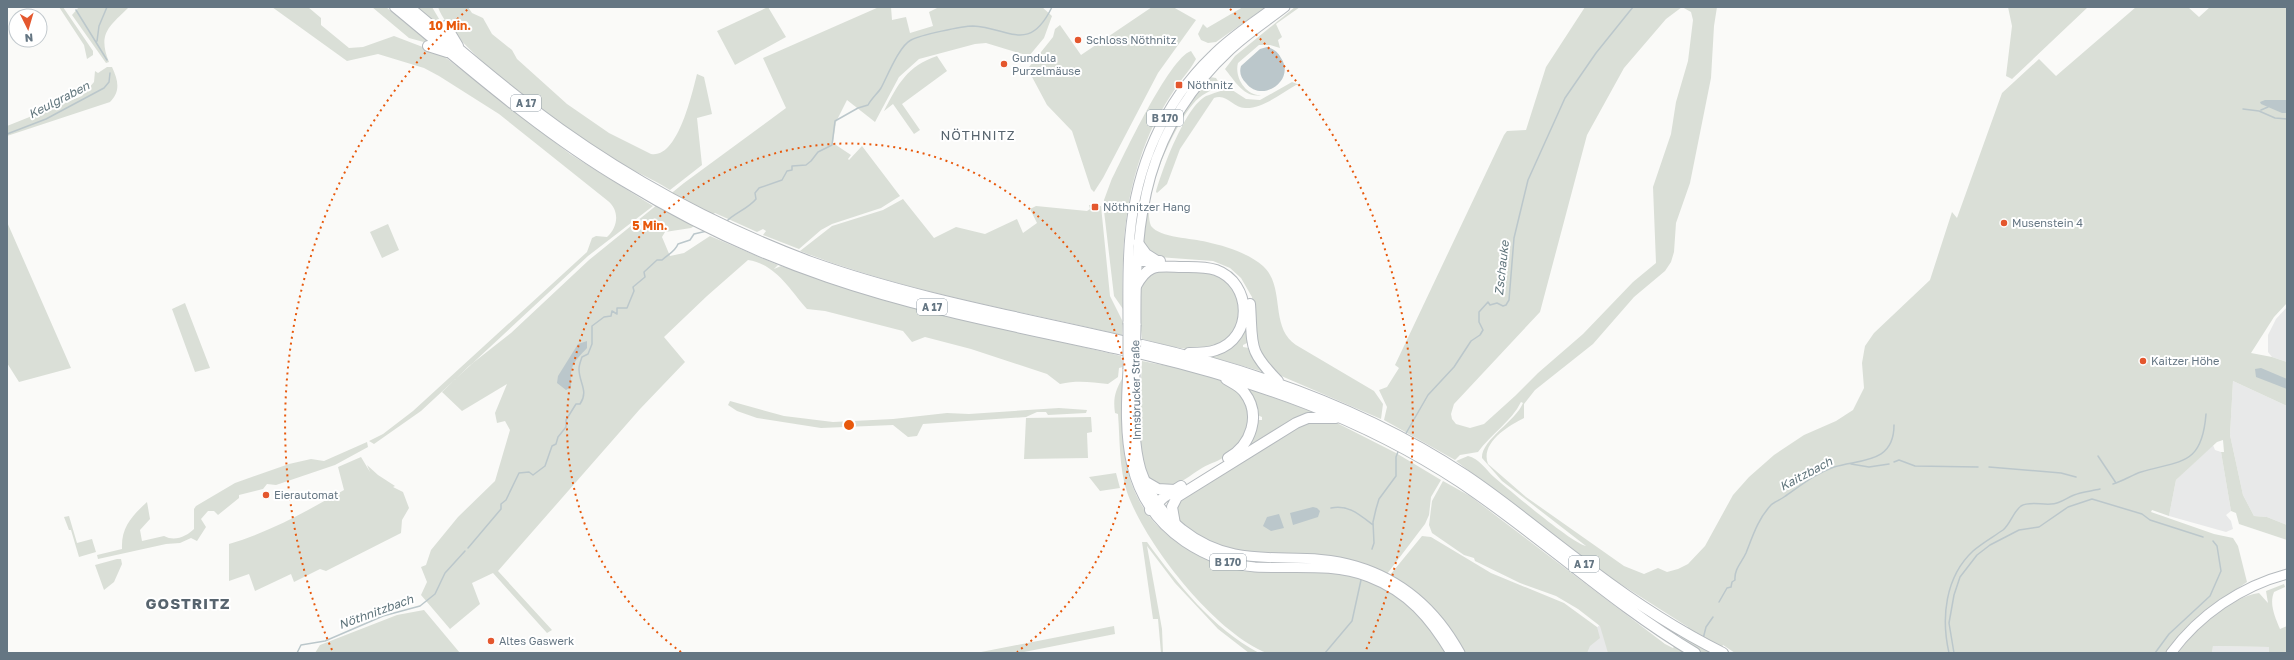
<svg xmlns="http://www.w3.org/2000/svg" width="2294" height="660" viewBox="0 0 2294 660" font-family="'Golos Text',sans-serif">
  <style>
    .built { fill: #e8e9e9 }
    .green { fill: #dadfd7; fill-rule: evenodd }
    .water { fill: #bbc7cb }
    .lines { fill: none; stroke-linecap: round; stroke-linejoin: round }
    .stream { stroke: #bbc7cb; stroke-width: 1.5 }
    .major-casing { stroke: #b5babe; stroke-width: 11 }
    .highway-casing { stroke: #b4b9bd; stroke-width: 12 }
    .major { stroke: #fff; stroke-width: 9 }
    .highway { stroke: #fff; stroke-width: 10 }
    .major-bridge-casing { stroke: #b5babe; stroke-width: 11; stroke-linecap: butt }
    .major-bridge { stroke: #fff; stroke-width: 9 }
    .ring { fill: none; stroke: #e8590c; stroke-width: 2; stroke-dasharray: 2 4 }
    .poi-dot { fill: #e4572e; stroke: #fff; stroke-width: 1.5 }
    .labels { text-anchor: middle; stroke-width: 4; stroke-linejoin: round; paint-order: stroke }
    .shield { fill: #fff; stroke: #939fa8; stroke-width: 1 }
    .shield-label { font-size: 10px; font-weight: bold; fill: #657683 }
    .poi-label { font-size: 11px; fill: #657683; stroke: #fff; text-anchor: start }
    .street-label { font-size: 11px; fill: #657683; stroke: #fff }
    .water-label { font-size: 12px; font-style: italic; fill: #60757c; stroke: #fff }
    .quarter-label { font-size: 13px; letter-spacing: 1px; fill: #57646e; stroke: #fff }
    .district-label { font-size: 15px; font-weight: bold; letter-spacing: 1px; fill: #57646e; stroke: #fff }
    .centre { fill: #e8590c; stroke: #fff; stroke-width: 2 }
    .ring-label { font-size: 12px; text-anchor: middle; font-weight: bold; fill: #e8590c; stroke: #fff; stroke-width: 4; stroke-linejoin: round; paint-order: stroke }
  </style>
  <rect width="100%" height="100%" fill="#fafaf8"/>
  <path class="built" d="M2287,307V362L2272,357L2268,352V335L2276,319Z
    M2233,381L2287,406V525L2267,517L2254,516L2243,495L2230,435Z
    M2213,445L2215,450L2221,452L2231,511L2226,515L2231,521L2233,529L2226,532L2169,516L2176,480Z
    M1603,622L1612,653H1581L1594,630Z
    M2213,646L2269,647V653H2212Z"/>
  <path class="green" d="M59,7H63L93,51V55L87,59L84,45Z
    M79,7H129C110,26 97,33 109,62L106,63L72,15Z
    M272,7H308L321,18V25L349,48L363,47L394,36L441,54L570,154L653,206L588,256L421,411L374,444L369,441L383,434L413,411L587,252L592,238L596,236L607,237C618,227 620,211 608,201L499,114L439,76L424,68L378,54L347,61Z
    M372,7H386L431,44L409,38Z
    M417,7H432L445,29L444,30Z
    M438,7H468L472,13L483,18L492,34L512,50L517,59L567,104L609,133L651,154C678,159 692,93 697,74L704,77L712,114L697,118L702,165L670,190C655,180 637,173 620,163C578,138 453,51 438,7Z
    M768,7L786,37L735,65L717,31Z
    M879,7H891L892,20L906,17L910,33L933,26L929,12L939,7H1042L1052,16L1044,38L1029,56L986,43L975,44L919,59L899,77L875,122L847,100L836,122L833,143L851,155L848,159L849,160L862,146L900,196L881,208L832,224L821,230L799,249L763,235L766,231L763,229L757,232L715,213L691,228L665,232L662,237L670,256L684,253L710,236L778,265L774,269L781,266L888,301L1121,356L1123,367L1119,368L1118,377L1108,384C1091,382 1077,380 1060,384L1047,374L971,349L925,337L912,342L903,331L825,311L807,309C790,290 776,264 748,260L707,296L664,337L685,362L640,409L498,571L552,630L547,633L493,573L472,583L480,604L450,629L421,595L427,582L421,567L426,565L431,550L458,517L495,481L510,430L505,421L497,423L495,413L507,384L462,411L442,392L469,366L511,333L589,260L684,183L786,108L763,58Z
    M1152,7H1173L1196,20L1158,73L1103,178L1094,192L1091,189L1072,131L1047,105L1031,75L1029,67L1053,37L1055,29L1060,25L1081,55Z
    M1243,7H1266L1216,42L1208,43L1201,40L1198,34L1203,24L1207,28Z
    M1295,7H1300L1276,24L1282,37L1278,40L1280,48L1270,45H1259L1238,63C1234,77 1246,96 1261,95C1245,99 1234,80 1225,69L1235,56Z
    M1585,7H1717L1714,26L1711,78L1690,183L1676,223L1674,252L1671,262L1665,271L1634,297L1593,344L1535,390L1524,404V418C1508,426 1480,443 1488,464L1526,497L1624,566L1644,574L1658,568L1667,572L1678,569L1688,564L1705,546L1733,495L1749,477L1774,455L1804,435L1836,421L1853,410L1864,388L1862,363L1865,346L1874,333L1930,280L1952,212L1957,218L2002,93L2039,59L2056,76L2136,7H2188L2199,17L2210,7H2287V303L2274,317L2251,353L2272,357L2287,362V406L2233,381L2230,435L2243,495L2254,516L2267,517L2287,525V540L2239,524L2236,513L2231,511L2221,452H2224L2223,440L2217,442L2176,480L2169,516L2152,510L2151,512L2214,534L2233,538L2238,546L2247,582L2228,595L2167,653H1735L1723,645L1719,653H1608L1600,626L1578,609L1556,596L1520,583L1475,561L1474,558L1464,555L1432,533L1429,525L1432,501L1443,481L1470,496L1665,644L1673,648L1688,627L1611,578L1456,461L1468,456C1479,458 1486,470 1494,477C1508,489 1573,544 1586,546L1502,481L1482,458C1481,440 1516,421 1523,403L1521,402C1511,422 1491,434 1478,452L1460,455L1455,460L1384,420L1387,407L1379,390L1387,387L1399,368L1395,365L1504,135L1507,131L1526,130L1546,67ZM1682,7L1691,12L1693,20L1688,61L1676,102L1671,134L1653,187L1656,263L1633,282L1583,334L1538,373L1515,396L1484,424L1470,428L1456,424L1452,419L1451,414L1454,404L1540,312L1587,135L1624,68L1666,19Z
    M2008,7H2088L2012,79L2006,76L2012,26Z
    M1191,51L1196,59C1190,71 1180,80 1173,92C1166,102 1159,115 1153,126C1125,187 1121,243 1123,309L1114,296L1104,211V200L1111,181C1123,157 1169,58 1191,51Z
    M937,56L947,71L902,104L920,130L914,134L893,104L884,111C898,84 907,66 937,56Z
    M107,67H112C118,80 121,91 110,102L7,136V126L82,96L94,82L95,71L98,73Z
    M1210,77L1216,78L1221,86C1210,91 1201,94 1193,104C1174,126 1140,199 1151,226C1160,238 1192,238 1207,242C1225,246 1248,253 1263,266C1286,287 1269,327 1296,345L1374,391L1383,404L1381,419L1279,375L1258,353L1252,297L1241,278L1230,268L1213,261L1158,257L1143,244C1145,183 1169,123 1210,77Z
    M1292,82L1300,85H1296C1282,93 1262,109 1245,108C1233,108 1227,93 1214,98L1180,149L1167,184L1157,193L1156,192C1162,170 1185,107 1206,96C1212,94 1223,90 1229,88L1246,99L1260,100Z
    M903,199L934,238L956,227L985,234L1017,219L1023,233L1037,223L1030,209L1036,206L1087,211L1090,209L1089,205L1101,206L1110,296L1123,322L1122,335C1015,310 902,291 800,251L832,226L883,210Z
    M7,222L71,368L19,382L7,363Z
    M388,224L399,250L382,258L370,232Z
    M1147,264C1182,264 1236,256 1246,302C1249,315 1247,328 1249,342L1243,345V347L1249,348L1264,372L1204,355C1216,353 1228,348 1236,338C1256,313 1244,276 1213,268C1200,264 1152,268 1147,264Z
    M1206,270L1221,275L1241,300C1240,308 1241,321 1238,328C1219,364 1171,346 1142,339L1140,321L1141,284L1152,271Z
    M185,303L210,368L195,372L172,309Z
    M1142,361C1162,365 1211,373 1227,382C1259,401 1255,436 1227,455C1220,461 1210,463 1202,468C1192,474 1178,486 1165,487C1161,488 1153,483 1150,479C1135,458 1141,385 1142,361Z
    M1122,379L1124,381C1118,450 1123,512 1189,550C1207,561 1227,569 1248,571C1288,574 1330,566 1368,581C1409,598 1423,619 1448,653C1402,653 1356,653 1309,653C1299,653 1276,656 1267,653C1215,633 1145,544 1127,492C1119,468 1120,440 1118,414L1115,413C1113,399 1115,391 1122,379Z
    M1242,386L1319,414L1245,450L1257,420H1262V417L1255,414Z
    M730,401L784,416L833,422L893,419L947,413L969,414L1059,408L1087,410L1086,413L1048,415L1046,412H1037L1026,417L923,424L917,436L908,437L893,425L821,428L757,418L737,411L728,405Z
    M1091,417L1092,432L1087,433L1088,458L1024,459L1026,418Z
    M1333,421L1396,453L1441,480L1431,497L1429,515L1425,524L1387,574L1357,562L1262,557L1215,545L1178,522L1175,505L1181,497L1304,422Z
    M367,442L368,447L335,465L276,485L267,484L263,489L239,495V498L218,515L214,511H208L201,519L206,527L197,541L191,538L180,543L166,544L98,559L97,555L122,549C121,527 132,516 147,502L150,519L140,530L142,541L164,536C175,542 187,536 194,529V509L196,506L235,483L289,464L311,459L324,461Z
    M361,457L370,472L367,465L378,475L395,486L393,487L403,492L409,508L402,520L401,533L326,571L320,569L294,582L291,574L255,591L249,574L229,581V544C270,532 307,511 344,490L338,467Z
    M1116,473L1120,488L1100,491L1089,477Z
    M69,516L77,543L92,539L96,552L79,557L71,530H69L64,517Z
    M1422,536L1431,537L1491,573L1564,603L1597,627L1600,638L1590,646L1587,653H1463L1390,575Z
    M1142,542H1147C1178,584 1212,628 1259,653H1249L1218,629L1175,583L1147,546L1162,629L1163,653H1161L1158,619H1153Z
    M117,559H121L122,564L114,582L104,590L95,565Z
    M2284,584L2285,587L2274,592C2269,604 2275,617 2280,629L2287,626V653H2269V647L2213,646L2212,653H2178C2194,629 2230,597 2259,593L2268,603L2266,591Z
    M424,610L460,653H315L320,645L397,615Z
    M1114,626L1115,634L1019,653H976Z"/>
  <path class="water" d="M1267,47C1274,49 1278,52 1281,58C1296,80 1262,104 1246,83C1241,78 1239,73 1241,66L1260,49Z
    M2265,100H2287V113H2282L2261,104L2260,102Z
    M587,341V348C573,363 570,365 571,387L566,390L557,383L558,376L578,344Z
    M2261,368L2287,379V389L2256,377L2255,369Z
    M1313,507L1317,508L1320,511L1318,517L1293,525L1290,513Z
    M1279,514L1284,528L1271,531L1263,526L1267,517Z"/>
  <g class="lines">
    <path class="stream" d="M76,10L107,60
      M97,41L99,26L107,7
      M2243,109L2259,111L2275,118L2287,119
      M2261,110L2268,107
      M7,134L46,119L104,88L109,82L110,73
      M726,222C734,213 748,209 756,199L755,193L759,188L782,180L787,171L792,170V166L806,165L811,161L818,152L832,145L835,121L858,108L868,105C872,98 878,93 881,88C887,77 899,46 911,40C920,35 963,26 973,26C1010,28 1029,54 1052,7
      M1405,435L1428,395L1454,367L1471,341L1480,335L1483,330L1479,322V312L1488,302L1490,305L1497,303L1503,306L1506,305L1509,300L1514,238L1528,180L1565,98L1596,53L1633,7
      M2098,456L2116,483
      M1894,462L1899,460L1915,466L1978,467
      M1851,464L1869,467L1889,464
      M1989,467L2061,473L2076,477
      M2113,484C2123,481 2132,475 2141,472C2181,460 2202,466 2206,414
      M1331,508C1348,504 1360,515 1373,525
      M468,548L501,509V504L506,500L519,473L529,472L533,475L545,466L552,446L556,444L558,437L566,427V420L576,404H580C589,391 579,383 579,369C579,365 581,360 582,357L588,354L592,344V326L604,317L611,316L612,311L617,314V308H627L634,291L633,287L645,277L644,272L657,260H662C668,254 675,252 678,244L690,240L694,234L707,231
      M1372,549L1374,543L1373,522L1376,509L1379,499L1396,476V457L1399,449
      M1719,602L1727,588L1731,587L1732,582L1735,580C1734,569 1742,562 1746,553C1753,535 1758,519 1771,505C1774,502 1780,500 1784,497C1800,486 1814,474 1834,467C1860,459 1894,464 1894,425
      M1703,639L1706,627L1713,617
      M297,653L301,645L325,641L383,616L420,606L435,594L445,573L465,551
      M1325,653L1352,621L1361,580
      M1949,653C1941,618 1945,577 1973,551C1982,543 1993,537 2003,530C2011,523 2013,512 2021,506C2029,501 2042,505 2051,504C2060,504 2066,498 2074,495C2081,492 2092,491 2100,489
      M1954,653L1949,623L1954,595L1960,577L1977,555L1990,545L2019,530L2039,527L2068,507L2092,499L2142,514L2150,520L2203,537
      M2155,653L2169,634L2210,596L2221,571L2217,546L2213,541"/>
    <defs>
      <path id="major" d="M1128,323C1128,294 1127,264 1130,235C1136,168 1163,103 1212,56C1230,37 1253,23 1274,7
        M1136,325C1135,215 1145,129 1230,50C1247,34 1267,21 1285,7
        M1128,369C1124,436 1123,500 1185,542C1206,556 1230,565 1255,567C1294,569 1332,563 1369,577C1408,592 1430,618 1451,653
        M1135,371C1135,403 1132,439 1141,470C1149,494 1162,514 1182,529C1240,575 1294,547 1356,566C1403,580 1437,611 1460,653
        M2171,653C2199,615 2241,586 2287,574"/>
      <path id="highway" d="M395,7C469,68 541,132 624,181C688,220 757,253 828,277C924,310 1025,328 1123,350
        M409,7C450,41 490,77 533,109C617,173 712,225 811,262C912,298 1019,317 1123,341
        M446,26L458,46
        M428,46L447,52
        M1138,243L1146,254L1157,261
        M1129,261H1160
        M1136,286C1148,264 1156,266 1179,267C1191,267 1204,266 1216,270C1252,283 1254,338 1216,350C1208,353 1198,353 1189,353
        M1250,304C1253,346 1247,349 1278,381
        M1142,345C1257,371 1367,410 1465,475C1510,505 1550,540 1593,571C1634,602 1677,630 1723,653
        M1142,354C1256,381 1361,417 1460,482C1541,536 1611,603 1695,653
        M1226,379C1232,383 1240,386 1244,392C1262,415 1251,445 1228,458
        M1146,482L1158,489L1175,490
        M1150,510L1164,497L1181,486
        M1175,524L1172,507L1177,497L1296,423L1308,418H1336"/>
    </defs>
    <use href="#major" class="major-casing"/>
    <use href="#highway" class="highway-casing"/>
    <use href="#major" class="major"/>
    <use href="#highway" class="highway"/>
    <defs>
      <path id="major-bridge" d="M1128,323V369
        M1135,371L1136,325"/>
    </defs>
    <use href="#major-bridge" class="major-bridge-casing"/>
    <use href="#major-bridge" class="major-bridge"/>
  </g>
  <g class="ring">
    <path d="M681 652A282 282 0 1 1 1017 652"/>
    <path d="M332 650A564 564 0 0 1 468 9M1230 9A564 564 0 0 1 1366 650"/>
  </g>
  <g class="poi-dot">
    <circle cx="1078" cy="40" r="4"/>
    <circle cx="1004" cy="64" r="4"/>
    <rect x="1175" y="81" width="8" height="8" rx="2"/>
    <rect x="1091" y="203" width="8" height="8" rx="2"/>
    <circle cx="2004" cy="223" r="4"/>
    <circle cx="2143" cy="361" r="4"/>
    <circle cx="266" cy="495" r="4"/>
    <circle cx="491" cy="641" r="4"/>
  </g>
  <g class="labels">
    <g class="shield">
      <rect x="511" y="95" width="30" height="16" rx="3"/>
      <rect x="1147" y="110" width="36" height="16" rx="3"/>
      <rect x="917" y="299" width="30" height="16" rx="3"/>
      <rect x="1210" y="554" width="36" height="16" rx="3"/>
      <rect x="1569" y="556" width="30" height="16" rx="3"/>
    </g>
    <g class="shield-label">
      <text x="526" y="107">A 17</text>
      <text x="1165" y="122">B 170</text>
      <text x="932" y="311">A 17</text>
      <text x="1228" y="566">B 170</text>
      <text x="1584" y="568">A 17</text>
    </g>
    <g class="poi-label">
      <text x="1086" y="44">Schloss Nöthnitz</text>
      <text x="1012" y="62">Gundula<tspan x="1012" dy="13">Purzelmäuse</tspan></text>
      <text x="1187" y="89">Nöthnitz</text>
      <text x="1103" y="211">Nöthnitzer Hang</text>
      <text x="2012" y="227">Musenstein 4</text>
      <text x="2151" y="365">Kaitzer Höhe</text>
      <text x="274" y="499">Eierautomat</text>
      <text x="499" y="645">Altes Gaswerk</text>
    </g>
    <g class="street-label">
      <text transform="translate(1136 390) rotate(-91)" y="4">Innsbrucker Straße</text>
    </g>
    <g class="water-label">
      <text transform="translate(59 100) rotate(-27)" y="4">Keulgraben</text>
      <text transform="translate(1502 268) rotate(-84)" y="4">Zschauke</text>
      <text transform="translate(1806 474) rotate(-28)" y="4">Kaitzbach</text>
      <text transform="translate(376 612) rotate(-20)" y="4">Nöthnitzbach</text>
    </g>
    <g class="quarter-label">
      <text x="978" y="140">NÖTHNITZ</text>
    </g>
    <g class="district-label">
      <text x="188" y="609">GOSTRITZ</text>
    </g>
  </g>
  <circle cx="849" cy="425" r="6" class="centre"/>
  <g class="ring-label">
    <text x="450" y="30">10 Min.</text>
    <text x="650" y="230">5 Min.</text>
  </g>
  <rect width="2294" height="660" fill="none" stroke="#657683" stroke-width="16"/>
  <g transform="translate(28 28) rotate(175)"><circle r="19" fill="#ffffff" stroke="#c1c8cd"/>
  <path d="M0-3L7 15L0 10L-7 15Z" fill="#e4572e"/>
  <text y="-6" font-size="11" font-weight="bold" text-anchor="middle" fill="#657683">N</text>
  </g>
</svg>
